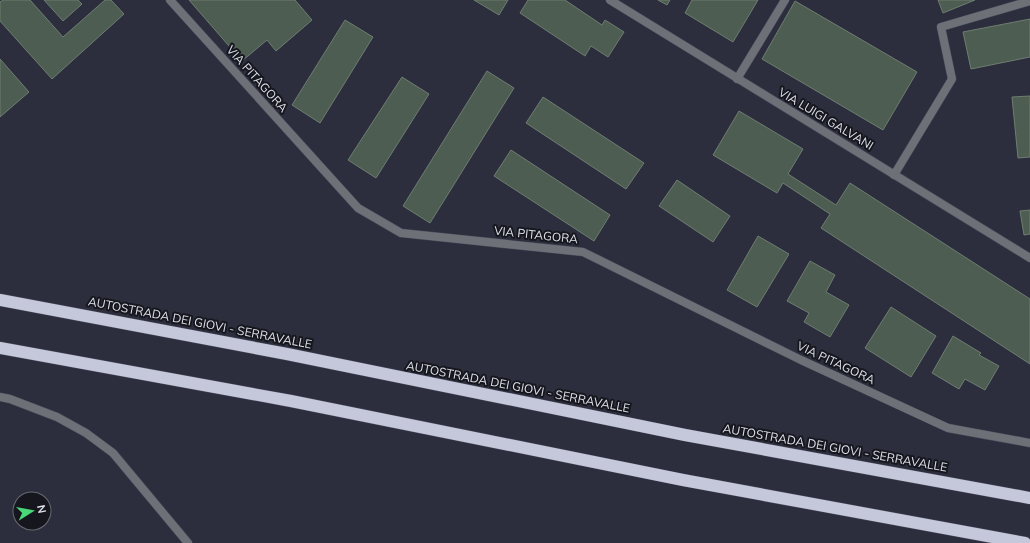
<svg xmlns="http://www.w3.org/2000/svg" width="1030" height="543" viewBox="0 0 1030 543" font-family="Mulish,sans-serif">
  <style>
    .building { fill: #4e5d51; stroke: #6e7d71 }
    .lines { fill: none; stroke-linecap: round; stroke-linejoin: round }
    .service-casing { stroke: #484a59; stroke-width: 9 }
    .minor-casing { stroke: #484a59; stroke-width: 9 }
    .tertiary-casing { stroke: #484a59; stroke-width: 9 }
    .motorway-casing { stroke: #484a59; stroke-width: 13 }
    .service { stroke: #6e7077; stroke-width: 8 }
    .minor { stroke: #6e7077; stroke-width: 8 }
    .tertiary { stroke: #6e7077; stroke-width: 8 }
    .motorway { stroke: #c5c8db; stroke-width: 12 }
    .labels { text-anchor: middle; stroke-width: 4; stroke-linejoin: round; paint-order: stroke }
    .street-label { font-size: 12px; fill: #dee0ea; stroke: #16171e }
  </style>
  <rect width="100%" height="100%" fill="#2c2e3d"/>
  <path class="building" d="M3,0H30L63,37L105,0H111L124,14L52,79L0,21V2Z
    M44,0H78L82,4L63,21Z
    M189,0H295L312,20L276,51L267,40L242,61Z
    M474,0H508L499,15Z
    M528,0H565L602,25L605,20L624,32L608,57L591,46L585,56L520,13Z
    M658,0H670L667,5Z
    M692,0H758L733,42L685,13Z
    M938,0H975L943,13Z
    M795,1L917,72L883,130L762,59Z
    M1030,19V57L971,69L963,32Z
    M345,20L373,37L320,123L292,105Z
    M0,59L29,92L0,117Z
    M487,71L514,88L430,223L403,206Z
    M402,77L429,94L376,178L348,160Z
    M1030,96V157L1018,158L1012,97Z
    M543,97L644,163L626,189L526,123Z
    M739,111L803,149L788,174L836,205L850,183L1030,299V364L821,228L830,214L783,183L777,193L713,155Z
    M511,150L610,215L594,241L494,176Z
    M677,180L730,216L713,242L659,206Z
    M1030,210V234L1024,235L1020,211Z
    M758,236L789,254L757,307L727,290Z
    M810,261L835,275L826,292L849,305L830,337L804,322L809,313L787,301Z
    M891,307L936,336L911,377L865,348Z
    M953,336L981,353L979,355L999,366L985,390L965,379L959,389L932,373Z"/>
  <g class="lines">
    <defs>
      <path id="service" d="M894,175L952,79L941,27L1030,1"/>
      <path id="minor" d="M170,0L358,208L401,233L583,252L801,360L948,428L1030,443
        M610,0L1030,258
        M737,79L785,0"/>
      <path id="tertiary" d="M0,397L10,399L57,417L86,433L113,453L188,543"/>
      <path id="motorway" d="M0,300L287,354L685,435L1030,498
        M0,348L291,401L683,480L1025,543"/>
    </defs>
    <use href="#service" class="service-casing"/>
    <use href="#minor" class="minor-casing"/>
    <use href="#tertiary" class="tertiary-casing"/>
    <use href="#motorway" class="motorway-casing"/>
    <use href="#service" class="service"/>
    <use href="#minor" class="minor"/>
    <use href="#tertiary" class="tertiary"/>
    <use href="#motorway" class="motorway"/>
  </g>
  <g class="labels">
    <g class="street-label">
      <text transform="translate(257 79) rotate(48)" y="4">VIA PITAGORA</text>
      <text transform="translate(826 119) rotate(31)" y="4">VIA LUIGI GALVANI</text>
      <text transform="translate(536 235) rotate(6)" y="4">VIA PITAGORA</text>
      <text transform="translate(200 323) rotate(11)" y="4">AUTOSTRADA DEI GIOVI - SERRAVALLE</text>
      <text transform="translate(836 363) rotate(25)" y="4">VIA PITAGORA</text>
      <text transform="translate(518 387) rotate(11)" y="4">AUTOSTRADA DEI GIOVI - SERRAVALLE</text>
      <text transform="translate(835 448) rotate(10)" y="4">AUTOSTRADA DEI GIOVI - SERRAVALLE</text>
    </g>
  </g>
  <g transform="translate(32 511) rotate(79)"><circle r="19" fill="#16171e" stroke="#666770"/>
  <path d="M0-3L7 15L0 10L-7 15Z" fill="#49d778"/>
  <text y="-6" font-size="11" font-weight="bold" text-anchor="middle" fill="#dee0ea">N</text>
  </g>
</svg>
